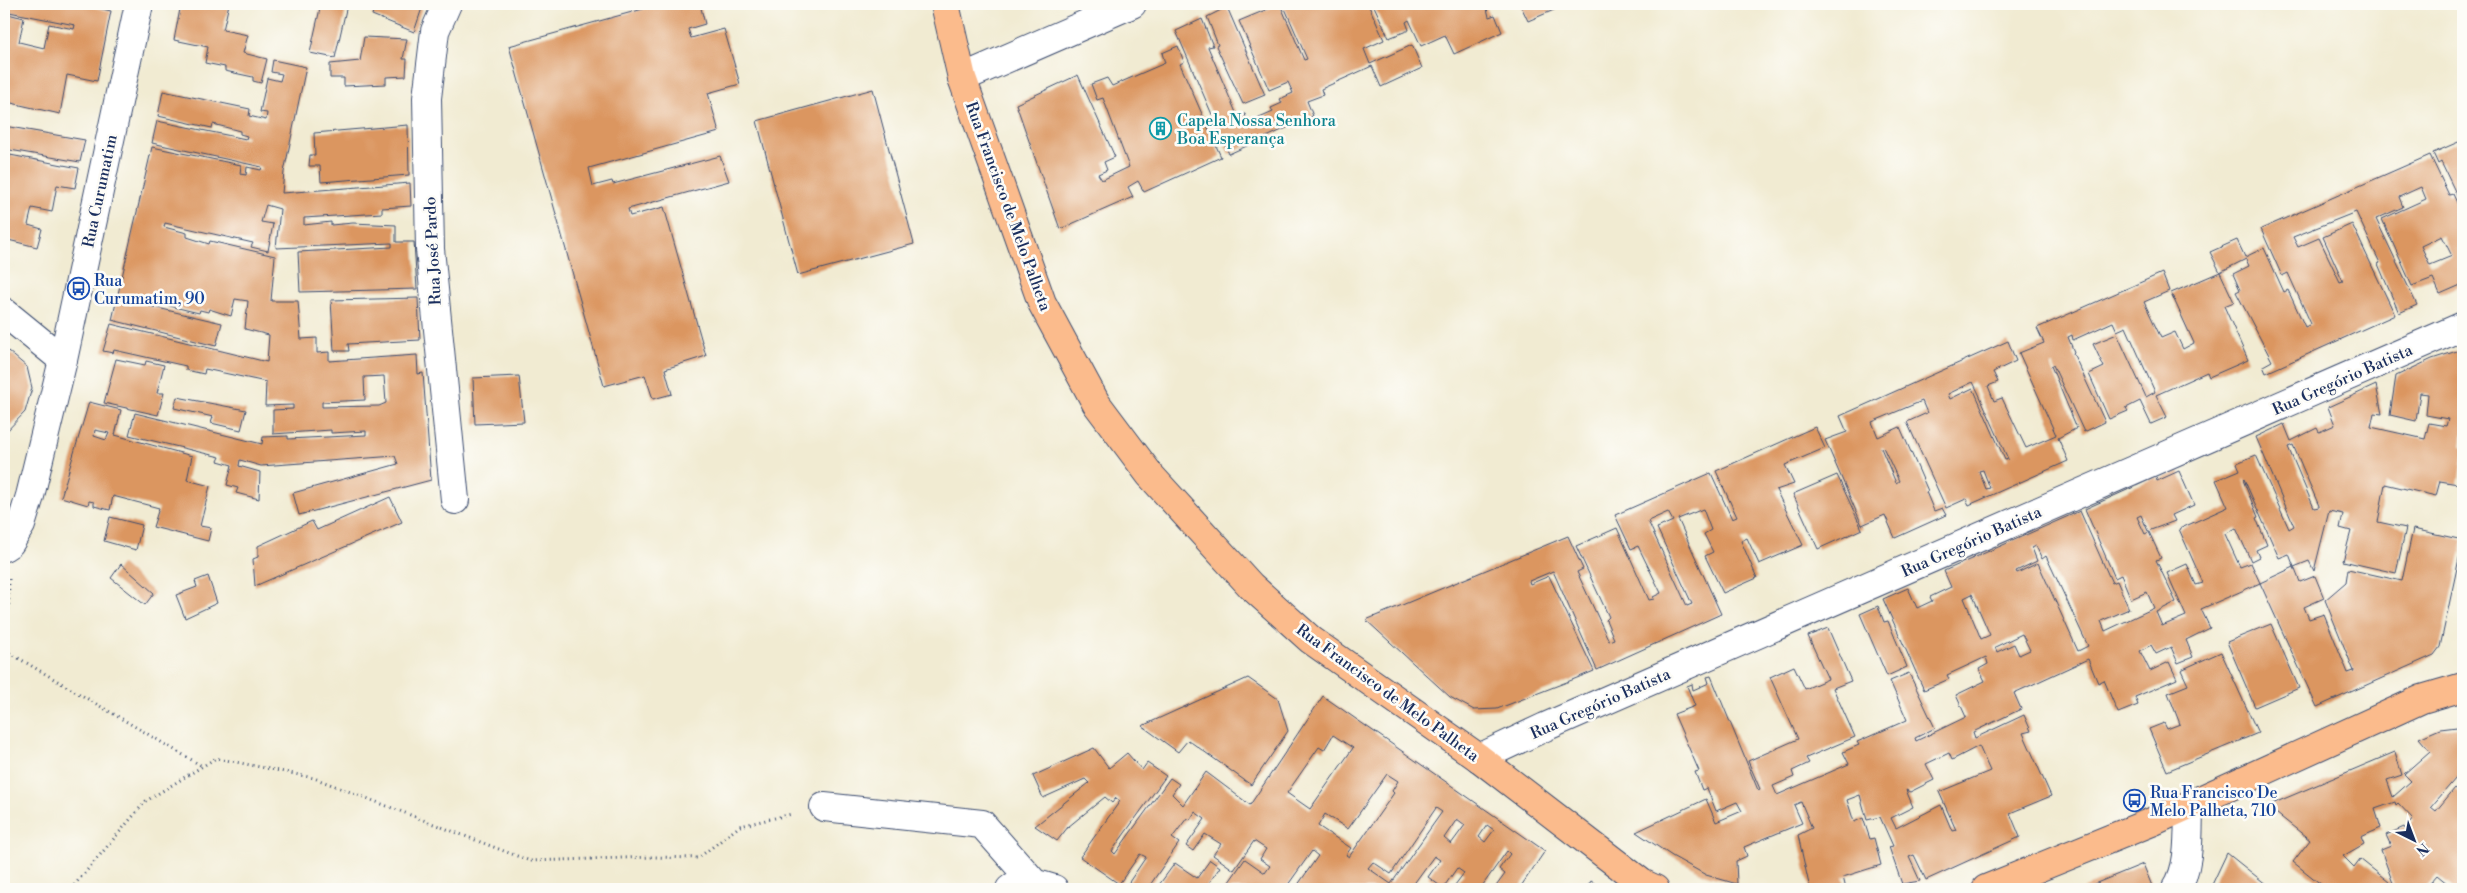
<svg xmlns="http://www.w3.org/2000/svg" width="2467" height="893" viewBox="0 0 2467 893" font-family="'Libre Bodoni',serif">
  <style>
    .building { fill: #db9660; fill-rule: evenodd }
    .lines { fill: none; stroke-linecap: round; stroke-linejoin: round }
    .minor-casing { stroke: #3b4b6f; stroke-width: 30 }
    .major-casing { stroke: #3b4b6f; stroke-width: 30 }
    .path { stroke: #3b4b6f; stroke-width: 3; stroke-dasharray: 1 4; stroke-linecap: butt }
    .minor { stroke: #fff; stroke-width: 28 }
    .major { stroke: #fbbb8c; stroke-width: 28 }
    .labels { text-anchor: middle; stroke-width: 5; stroke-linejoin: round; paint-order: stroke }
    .culture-label { font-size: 16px; fill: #0d838f; stroke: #fdfcf7; text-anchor: start }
    .street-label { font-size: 16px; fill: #1b2f5e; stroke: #fdfcf7 }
    .transit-label { font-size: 16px; fill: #164399; stroke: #fdfcf7; text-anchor: start }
  </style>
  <rect width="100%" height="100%" fill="#fdfcf7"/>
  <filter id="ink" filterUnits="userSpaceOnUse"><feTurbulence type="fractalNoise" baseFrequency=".02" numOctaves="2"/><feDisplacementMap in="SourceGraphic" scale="10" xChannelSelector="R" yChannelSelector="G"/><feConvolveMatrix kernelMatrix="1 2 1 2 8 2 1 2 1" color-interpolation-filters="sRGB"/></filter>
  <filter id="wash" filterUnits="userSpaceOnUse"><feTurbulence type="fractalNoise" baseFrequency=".0096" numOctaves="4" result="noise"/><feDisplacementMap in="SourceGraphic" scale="20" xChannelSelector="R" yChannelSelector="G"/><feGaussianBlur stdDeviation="1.12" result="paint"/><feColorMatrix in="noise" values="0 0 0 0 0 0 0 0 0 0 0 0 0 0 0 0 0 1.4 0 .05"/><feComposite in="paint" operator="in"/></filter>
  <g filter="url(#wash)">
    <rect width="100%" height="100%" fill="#f1ebd2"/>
    <g id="blocks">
      <path class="building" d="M4,4H80L111,11L97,81L67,75L60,114L7,102L8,96L4,95V13L24,18L19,42L44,48L49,24L74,29L75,25L4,11Z
        M181,4H229L223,30L248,35L243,53L267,59L261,83L253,81V77L225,71V67L205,63L208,47L174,40Z
        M321,4L347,5L335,58L310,53Z
        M365,4H420L419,6L422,8L414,32L372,15L374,9Z
        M661,4H700L705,24L688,29L691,38L724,29L740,84L708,93L719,132L589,168L593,186L612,181L613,184L720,156L729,181L628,209L630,216L664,207L706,356L665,369L672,394L653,399L645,375L604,386L509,46Z
        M1280,4L1304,60L1307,59L1283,4H1368L1384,40L1364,49L1370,64L1412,45L1422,68L1381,87L1372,66L1321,89L1323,95L1307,101L1313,116L1229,154L1176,31L1202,19L1213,46L1208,47L1237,115L1245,114L1248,123L1273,112L1271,108L1282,103L1280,99L1293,93L1288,82L1269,90L1239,21Z
        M1373,4H1486L1489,17L1495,15L1502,32L1454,54L1445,35L1421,46L1409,20L1406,22L1409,30L1389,38Z
        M1520,4H1568L1528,21Z
        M1227,7L1265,95L1243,104L1216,46L1218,45L1207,17Z
        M364,37L407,39L403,59H407L406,76L386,77V84L344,86V78H330V64L360,61Z
        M1178,46L1184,62L1180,64L1221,157L1144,192L1138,181L1128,187L1133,197L1060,229L1016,104L1078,75L1115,157L1104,162L1107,170L1098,174L1102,180L1129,167L1103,98L1097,100L1091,84L1107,78L1112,86L1165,63L1162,53Z
        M273,60L306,67L284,172L282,193L410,183L411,206L382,208V213L304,218V225L331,222V225L353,223L396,225V242H414L417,289L300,292L298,252L392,247V243L276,248L280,209L266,205L261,222L273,224L268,251L251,247L253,243L165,223L164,227L187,233V237L209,244L210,241L275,256L271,301H298L301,339L317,338V353L329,352V361L417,355L418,374L423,373L431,480L299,515L293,493L398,464L395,456L261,466L240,460L239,466L260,472L259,499L236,493L238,488L227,485L232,465L218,461L220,457L129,435L135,413L262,444L263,437L288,436V439L366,435V431L331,433V430L273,434V410L293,409V405L265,406L266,382L205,369L204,374L186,370V366L114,350L113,353L103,351L111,324L267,362L269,335L245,329L248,301L235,299L231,316L209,309L208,312L200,310L199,313L149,301V306L222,323L216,346L112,320L152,147L241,165L240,174L246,175L247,167L261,170L262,167L152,143L157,121L246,139L247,136L240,134V131L213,124L212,128L158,116L163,91L250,109L249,116L266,120L267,113L260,112L267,78L280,81L282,74L271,72ZM384,376L386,403L379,406L322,407V402L365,400L364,377Z
        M873,89L914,244L798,275L757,121Z
        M408,125L409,175L321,182L320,166H309L310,155H315L314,133Z
        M4,126L85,140L80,162L4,149Z
        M2463,140V208L2441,162L2438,164L2433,153Z
        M10,155L79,168L75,188L57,185L52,212L32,208L28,225L42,229L37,247L4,239V175L7,176Z
        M2430,155L2449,195L2453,194L2463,216V284L2440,294L2433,278L2412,286L2382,219L2426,199L2421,187L2399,197L2403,207L2376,219L2417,305L2399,313L2378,264L2380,263L2356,212L2293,237L2298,247L2319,238L2340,282L2343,281L2323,237L2352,224L2395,315L2266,373L2263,366L2272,361L2236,292L2240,290L2233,274L2249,266L2246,259L2220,272L2210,252L2237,240L2245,257L2264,248L2284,292L2288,290L2305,327L2311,324L2288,273L2282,276L2261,229ZM2442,236L2452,256L2430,265L2421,246Z
        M2220,272L2234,302L2224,306L2248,360L2209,377L2207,372L2156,395L2167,417L2151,424L2140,401L2126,408L2128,411L2109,419L2089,374L2104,367L2093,344L2117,334L2146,397L2155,392L2126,327L2117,331L2113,322L2073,340L2072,335L2068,337L2074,352L2073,353L2105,422L2084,432L2053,365L2051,366L2077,428L2058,438L2068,461L1969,505L1966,499L1946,508L1907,422L1927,413L1922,401L1872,422L1878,437L1900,427L1928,491L1926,492L1934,511L1942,508L1946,515L1895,538L1885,515L1862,525L1825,440L1847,432L1840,416L2008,341L2016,361L1993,372L1998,382L1988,386L1994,401L2002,398L2026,448L2056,435L2019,353L2044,343L2037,328L2162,273L2169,291L2144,302L2161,338L2175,332L2183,349L2194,343L2171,293ZM1973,382L1978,392L2008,459L2005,460L1973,388L1950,399L1948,394ZM1883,447L1899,481L1896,483L1881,448ZM1983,470L1990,488L1986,489L1979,471Z
        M418,298L420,340L348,344L349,351H334L331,300Z
        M2463,349V430L2461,446L2463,447V453L2458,484L2440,481L2436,496L2385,484L2378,522L2406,528L2396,573L2343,561L2351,531L2340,528L2343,514L2329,511L2314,571L2309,561L2294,567L2289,554L2279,558L2244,479L2243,480L2258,517L2256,518L2267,545L2256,550L2259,557L2251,561L2236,528L2225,534L2240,567L2251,563L2260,583L2294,567L2300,582L2315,576L2324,598L2304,607L2309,619L2324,614L2348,673L2354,671L2325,600L2346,582L2348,569L2402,581L2413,529L2463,540L2440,647L2434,655L2317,707L2260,583L2201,609L2210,628L2186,640L2193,657L2178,663L2171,647L2156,654L2151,645L2140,651L2150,671L2169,662L2177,679L2135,697L2138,705L2118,713L2104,680L2098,683L2088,659L2014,693L2021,709L1973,732L1975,738L2024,715L2031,731L2023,733L2051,796L2010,813L2020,837L1926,880L1914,855L1909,857L1920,881L1902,884L1889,847L1893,846L1880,817L1867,820L1860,795L1847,800L1854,822L1863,818L1870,839L1874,838L1881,865L1843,877L1846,889H1810L1798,835L1812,828L1801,802L1794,805L1802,823L1744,847L1747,856L1736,861L1737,884L1706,875L1672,856L1636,832L1706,799L1716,822L1742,811L1737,802L1716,811L1707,788L1702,790L1695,772L1699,771L1674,714L1695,706L1687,686L1692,684L1693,690L1709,683L1707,677L1711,676L1758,790L1760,789L1748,761L1798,739L1770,677L1794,666L1805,689L1828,679L1808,636L1828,628L1851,681L1833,688L1855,737L1806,758L1809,763L1792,771L1794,777L1773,786L1777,795L1849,764L1843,752L1859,745L1857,742L1907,720L1890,681L1909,673L1935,728L1915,738L1916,741L1966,717L1956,695L1985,681L1979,669L1988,664L1986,657L1947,675L1949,679L1924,690L1883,599L1908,588L1917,608L1932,601L1930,597L1951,587L1944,571L2080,511L2112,583L2117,581L2129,609L2101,621L2105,631L2154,608L2147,592L2131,599L2121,575L2115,578L2085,509L2156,477L2157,481L2179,471L2194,505L2172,515L2175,521L2148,531L2141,515L2137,517L2145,534L2149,532L2161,558L2156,560L2176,602L2156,612L2162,626L2186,616L2167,573L2187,564L2196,585L2203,583L2179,529L2228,507L2216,480L2240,470L2237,463L2256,455L2289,529L2294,526L2256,437L2284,424L2291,441L2317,428L2319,432L2335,425L2328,407L2376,385L2382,414L2374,413L2371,427L2425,439L2429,423L2446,426L2448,419L2426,415L2428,394L2420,393L2416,421L2390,415L2396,376L2432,359ZM2293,445L2319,506V507L2314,508L2288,447ZM2036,546L2042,559L2046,556L2088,646L2078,651L2038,563L2017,573L2016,571L2037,561L2032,548ZM1972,594L1990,635L1981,639L1964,598ZM2022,634L2030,650L2019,655L2014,644L1997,652L1995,647ZM1979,746L1990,771L1939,792L1956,830L1952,831L1941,805L1896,828L1891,818L1913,807L1906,790L1910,792L1934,780L1926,764L1949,753L1952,760Z
        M8,351L27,367L32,388L25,412L4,434V356Z
        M116,359L145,365L146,361L164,365L157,393H164L158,415L104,403Z
        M519,376L524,422L475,424L473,378Z
        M177,397L246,410L241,430L211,423L213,417L174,408Z
        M89,402L121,410L115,435L192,456L187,480L210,486L200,526L211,528L208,541L153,527L159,508L113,496L110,510L94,506V502L89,501L88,505L61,497ZM95,430L109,433L106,440L94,436Z
        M1815,427L1825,448L1785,465L1794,484L1776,490L1803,545L1759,564L1747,538L1741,541L1757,578L1723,593L1705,556L1713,552L1704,534L1711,530L1703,509L1678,519L1721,614L1597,670L1553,571L1529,581L1530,584L1549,576L1594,671L1572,680L1497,709L1474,710L1450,697L1366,620L1568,536L1583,569L1577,572L1609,641L1614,639L1606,620L1609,617L1576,546L1617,528L1649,600L1654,599L1653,597L1661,593L1638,546L1631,549L1615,515L1711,473L1732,519L1737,517L1716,471ZM1668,512L1673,521L1657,528L1692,604L1687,606L1648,521Z
        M1837,475L1862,529L1818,549L1793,494Z
        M390,497L402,522L255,586L253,559L258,557V546L312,521L317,530Z
        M110,517L142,525L136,550L104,541Z
        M121,564L154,593L145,605L111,578Z
        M208,576L217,603L185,618L176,595L197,587L195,581Z
        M1878,606L1884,622L1888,621L1907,667L1887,676L1860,614Z
        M2271,624L2299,688L2255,707L2227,642Z
        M2221,652L2258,733L2167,771L2149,729L2164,723L2167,729L2180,724L2168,693L2188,685L2181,670Z
        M1248,678L1278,699L1288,731L1251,785L1188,740L1178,752L1142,726Z
        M1323,696L1545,851L1519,889H1494L1505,874L1499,869L1510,854L1507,851L1480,889H1452L1464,873L1457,868L1443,888L1428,877L1440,860L1434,856L1410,889H1295L1318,856L1312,851L1285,889H1224L1245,859L1265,873L1270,866L1260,859L1266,849L1254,841L1234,870L1213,855L1221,844L1205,834L1193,851L1186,846L1205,819L1195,812L1190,820L1187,818L1172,838L1179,843L1150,885L1155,889H1126L1125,888L1146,857L1140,854L1119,884L1080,857L1120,801L1116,798L1112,803L1105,797L1068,827L1057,841L1035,826L1089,783L1085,779L1043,798L1033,776L1094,748L1109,768L1127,753L1142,770L1147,763L1166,776L1112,851L1115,854L1170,778L1179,784L1172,794L1183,805L1206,772L1250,805ZM1333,735L1353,748L1310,809L1287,793L1319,747L1324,750ZM1387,774L1398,781L1392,791L1394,793L1349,857L1346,855L1351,848L1318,826L1325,814L1348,829ZM1436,808L1442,812L1391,884L1368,868L1373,862L1391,874ZM1457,819L1465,825L1451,844L1444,838ZM1487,825L1494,830L1485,842L1479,837Z
        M2457,727H2463V778H2456L2431,807L2436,811L2455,788L2459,791L2463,786V889H2454L2437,875L2425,889H2327L2293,862L2310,840L2267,806L2395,752L2402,775L2387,780L2393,797L2411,781L2404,774L2430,751L2419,738L2440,729ZM2395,802L2396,805L2398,803L2413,819L2405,829L2404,827L2386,835L2391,846L2381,850L2394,886L2360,859L2354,867L2343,856L2364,844L2361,837L2381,828L2375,809Z
        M2227,853L2272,889H2210Z
        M1210,860L1220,867L1205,889H1156L1175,863L1197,878Z
        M2143,864L2152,886L2149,889H2082Z
        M1591,881L1603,889H1586Z"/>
    </g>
  </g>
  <g filter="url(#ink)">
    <use href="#blocks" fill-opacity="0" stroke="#3b4b6f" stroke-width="1"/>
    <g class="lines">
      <defs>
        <path id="minor" d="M447,4L435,31L427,98L430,249L455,500
          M962,78L1132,4
          M4,312L63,360
          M4,547L10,543L21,525L30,496L63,360L139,4
          M1479,758L1545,727L2463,326
          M824,807L982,824L1035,884
          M1010,889C1021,878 1041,885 1054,889
          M2176,889C2191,866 2188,832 2189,805"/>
        <path id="major" d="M945,4L962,78L1042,303L1096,403L1150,475L1251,586L1311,640L1479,758L1642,883L1655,889
          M1986,889L2154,821L2422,699L2463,687"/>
      </defs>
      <use href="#minor" class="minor-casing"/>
      <use href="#major" class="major-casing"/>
      <path class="path" d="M9,579L8,652L202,766
        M71,889L146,801L216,758L314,778L530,861L653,857L698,858L740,826L792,814"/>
      <use href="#minor" class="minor"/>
      <use href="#major" class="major"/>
    </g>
  </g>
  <defs>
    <symbol id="building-ring" viewBox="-11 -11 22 22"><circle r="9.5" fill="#fdfcf7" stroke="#0f9aa8" stroke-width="1.5"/><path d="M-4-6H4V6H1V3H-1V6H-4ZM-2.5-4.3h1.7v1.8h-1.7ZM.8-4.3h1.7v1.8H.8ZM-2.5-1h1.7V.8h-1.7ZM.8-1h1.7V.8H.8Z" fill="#0f9aa8"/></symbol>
    <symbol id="bus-ring" viewBox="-11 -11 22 22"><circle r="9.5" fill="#fdfcf7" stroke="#1a4fb4" stroke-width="1.5"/><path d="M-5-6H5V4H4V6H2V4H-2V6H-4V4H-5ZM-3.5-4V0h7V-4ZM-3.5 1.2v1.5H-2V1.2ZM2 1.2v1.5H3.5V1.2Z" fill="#1a4fb4"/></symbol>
  </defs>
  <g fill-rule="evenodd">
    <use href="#building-ring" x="1148" y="116" width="25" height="25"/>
    <use href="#bus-ring" x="66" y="276" width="25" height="25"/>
    <use href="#bus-ring" x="2122" y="788" width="25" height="25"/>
  </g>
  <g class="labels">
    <g class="culture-label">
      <text x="1177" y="126">Capela Nossa Senhora<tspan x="1177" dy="18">Boa Esperança</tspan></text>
    </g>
    <g class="street-label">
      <text transform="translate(99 191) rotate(-78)" y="6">Rua Curumatim</text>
      <text transform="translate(1009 206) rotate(70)" y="6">Rua Francisco de Melo Palheta</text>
      <text transform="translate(432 251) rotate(-93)" y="6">Rua José Pardo</text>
      <text transform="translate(2342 379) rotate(-24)" y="6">Rua Gregório Batista</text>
      <text transform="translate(1971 541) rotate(-24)" y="6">Rua Gregório Batista</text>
      <text transform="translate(1388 692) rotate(36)" y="6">Rua Francisco de Melo Palheta</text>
      <text transform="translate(1600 703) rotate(-24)" y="6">Rua Gregório Batista</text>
    </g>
    <g class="transit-label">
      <text x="94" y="286">Rua<tspan x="94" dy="18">Curumatim, 90</tspan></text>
      <text x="2150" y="798">Rua Francisco De<tspan x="2150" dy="18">Melo Palheta, 710</tspan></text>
    </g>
  </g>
  <rect width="2467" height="893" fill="none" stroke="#fdfcf7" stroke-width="20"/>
  <g transform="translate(2414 840) rotate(138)" stroke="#fdfcf7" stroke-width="4" paint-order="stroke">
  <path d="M0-4L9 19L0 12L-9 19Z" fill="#1b2f5e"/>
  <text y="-8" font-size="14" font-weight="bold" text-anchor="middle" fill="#1b2f5e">N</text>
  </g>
</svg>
